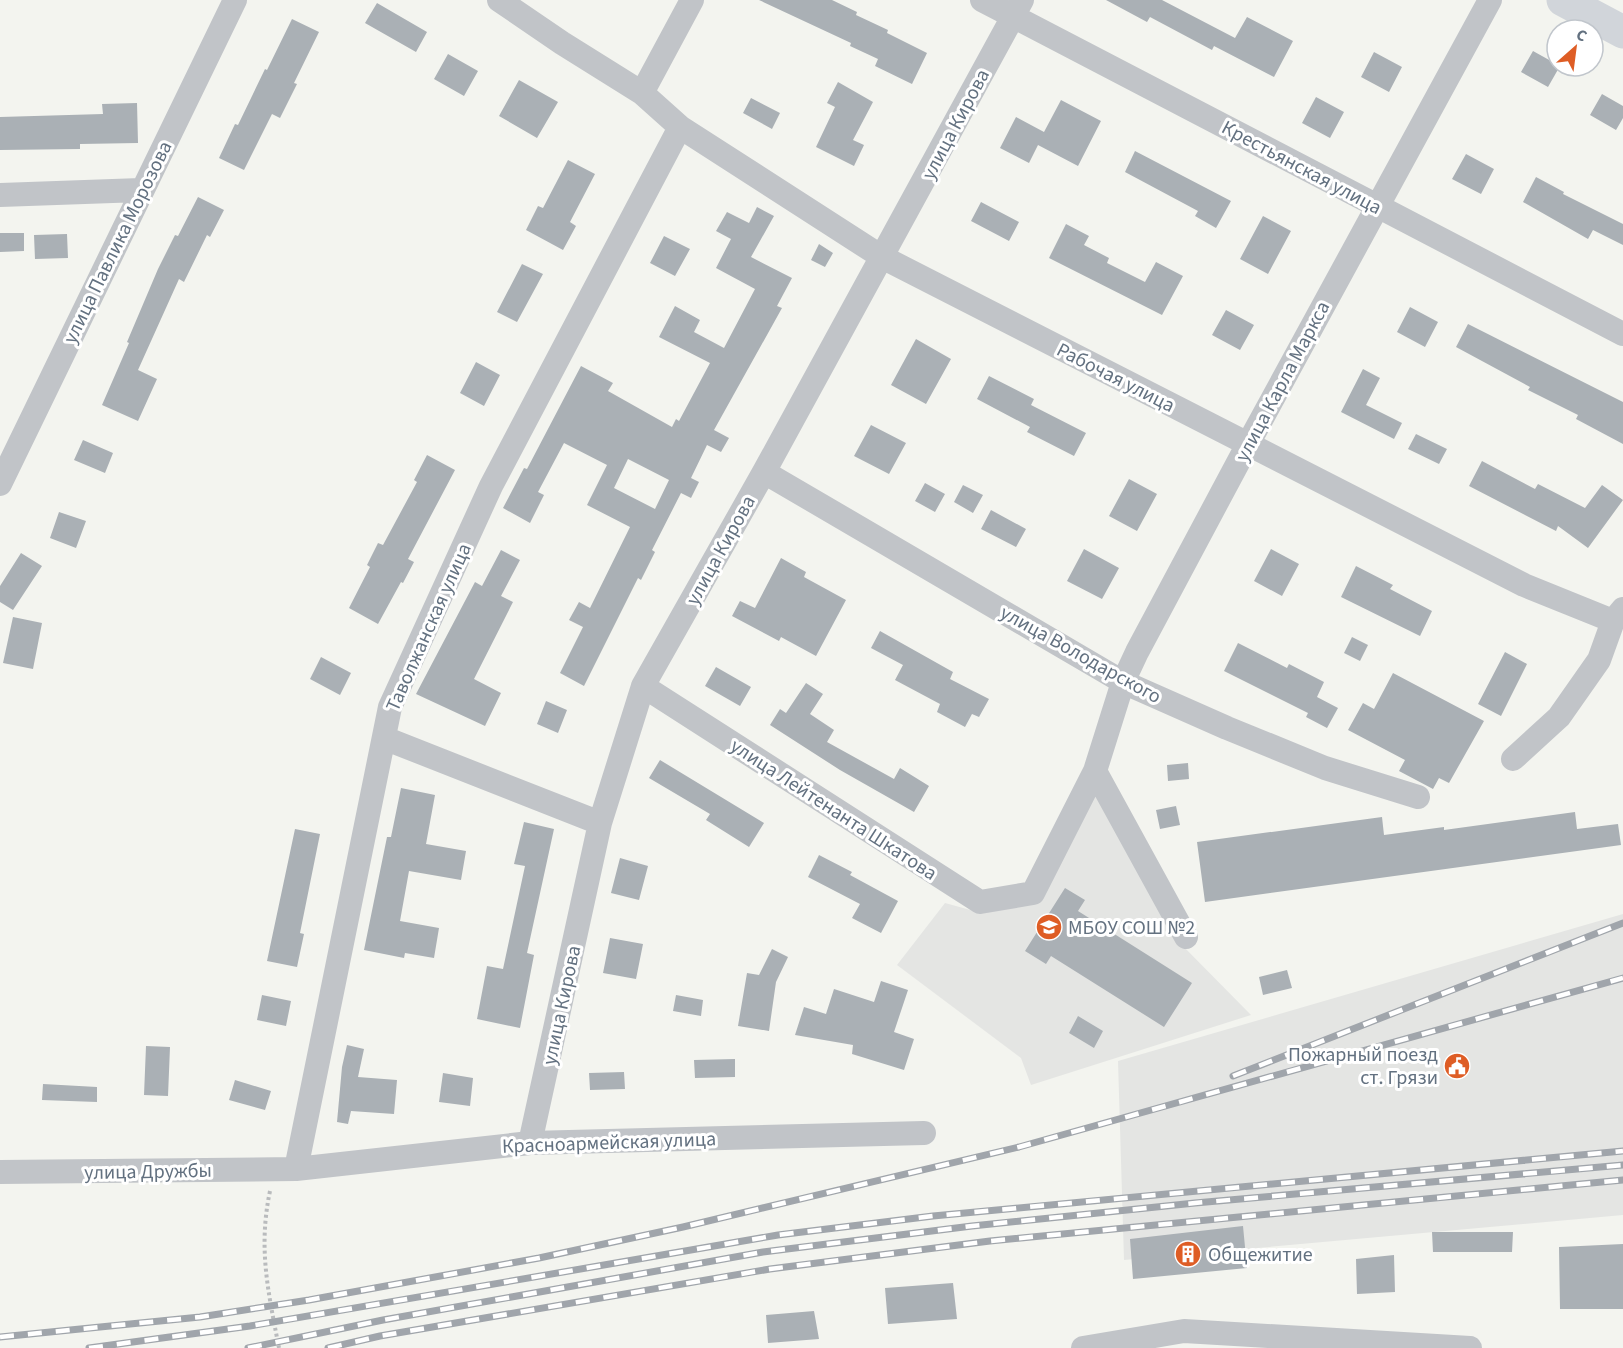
<svg xmlns="http://www.w3.org/2000/svg" width="1623" height="1348" font-family="'Source Sans 3',sans-serif">
	<style>
		.built { fill: #e4e5e3 }
		.building { fill: #aab0b5; fill-rule: evenodd }
		.lines { fill: none; stroke-linecap: round; stroke-linejoin: round }
		.path { stroke: #b9bbbd; stroke-width: 4; stroke-dasharray: 3 3; stroke-linecap: butt }
		.street { stroke: #c1c4c8; stroke-width: 24 }
		.secondary { stroke: #d1d5da; stroke-width: 33 }
		.rail-casing { stroke: #a0a5ab; stroke-width: 7 }
		.rail { stroke: #fff; stroke-width: 4.5; stroke-dasharray: 14; stroke-linecap: butt }
		.labels { text-anchor: middle; stroke-width: 6; stroke-linejoin: round; paint-order: stroke }
		.street-label { font-size: 20px; fill: #637180; stroke: #fff }
		.poi-label { font-size: 20px; fill: #637180; stroke: #fff; text-anchor: start }
	</style>
	<rect width="100%" height="100%" fill="#f3f4ef"/>
	<path class="built" d="M 1094,789 L 1179,942 L 1251,1015 L 1031,1085 L 1021,1058 L 897,965 L 945,903 L 974,911 L 1038,900 Z
		M 1623,914 L 1623,1215 L 1124,1260 L 1118,1061 Z"/>
	<path class="building" d="M 759,0 L 832,0 L 857,12 L 856,15 L 888,30 L 887,33 L 927,53 L 912,84 L 875,66 L 878,59 L 850,46 L 851,43 Z
		M 1106,0 L 1162,0 L 1235,38 L 1247,17 L 1293,41 L 1274,77 L 1214,46 L 1212,50 L 1150,17 L 1147,22 Z
		M 377,3 L 427,32 L 416,52 L 365,23 Z
		M 292,19 L 319,32 L 294,83 L 297,84 L 280,118 L 272,114 L 244,170 L 219,158 L 235,124 L 238,125 L 265,69 L 267,70 Z
		M 1533,51 L 1560,66 L 1548,87 L 1521,72 Z
		M 1374,52 L 1402,67 L 1389,92 L 1361,77 Z
		M 448,54 L 478,71 L 464,96 L 434,79 Z
		M 519,80 L 558,102 L 537,138 L 499,116 Z
		M 838,82 L 873,102 L 853,140 L 864,145 L 854,166 L 816,147 L 835,107 L 827,103 Z
		M 1602,94 L 1623,106 L 1623,118 L 1616,130 L 1590,115 Z
		M 1316,97 L 1344,112 L 1330,138 L 1302,123 Z
		M 751,98 L 780,113 L 772,129 L 743,113 Z
		M 1061,100 L 1101,121 L 1078,166 L 1038,145 L 1029,163 L 1000,148 L 1016,117 L 1044,132 Z
		M 137,103 L 138,143 L 80,144 L 80,149 L 0,150 L 0,117 L 103,114 L 102,104 Z
		M 1135,151 L 1231,201 L 1216,228 L 1195,216 L 1198,211 L 1125,172 Z
		M 1466,154 L 1494,169 L 1481,194 L 1452,179 Z
		M 568,160 L 595,174 L 570,222 L 576,226 L 563,250 L 526,230 L 538,206 L 543,208 Z
		M 1536,177 L 1564,192 L 1563,194 L 1623,224 L 1623,245 L 1593,230 L 1588,239 L 1523,202 Z
		M 198,197 L 224,210 L 210,237 L 207,235 L 184,282 L 179,279 L 138,370 L 157,379 L 138,421 L 102,405 L 129,343 L 127,342 L 158,269 L 175,235 L 178,236 Z
		M 981,202 L 1019,222 L 1009,241 L 971,221 Z
		M 757,207 L 774,216 L 751,257 L 792,278 L 777,306 L 782,308 L 714,430 L 729,438 L 721,452 L 707,445 L 691,478 L 699,482 L 691,498 L 681,493 L 652,550 L 655,552 L 641,580 L 638,578 L 584,686 L 560,673 L 583,627 L 569,620 L 579,602 L 590,608 L 630,527 L 587,505 L 607,465 L 564,443 L 538,492 L 544,495 L 530,523 L 503,508 L 524,468 L 527,469 L 581,366 L 613,383 L 608,391 L 672,427 L 676,419 L 679,421 L 710,363 L 659,337 L 675,306 L 700,320 L 694,332 L 724,348 L 755,289 L 716,268 L 731,239 L 716,231 L 727,212 L 749,223 ZM 628,459 L 669,480 L 655,509 L 614,488 Z
		M 1263,216 L 1291,231 L 1268,274 L 1240,259 Z
		M 1066,224 L 1089,236 L 1084,245 L 1109,258 L 1107,263 L 1145,282 L 1156,262 L 1183,276 L 1162,315 L 1049,258 Z
		M 0,233 L 24,233 L 24,251 L 0,252 Z
		M 67,234 L 68,258 L 35,259 L 34,235 Z
		M 664,236 L 690,249 L 675,276 L 650,263 Z
		M 819,244 L 833,253 L 825,267 L 811,260 Z
		M 522,264 L 543,274 L 517,322 L 497,312 Z
		M 1410,307 L 1438,322 L 1425,347 L 1397,332 Z
		M 1226,310 L 1254,325 L 1240,350 L 1212,335 Z
		M 1468,324 L 1623,402 L 1623,444 L 1576,419 L 1578,415 L 1528,390 L 1530,387 L 1456,347 Z
		M 916,339 L 951,359 L 926,404 L 891,385 Z
		M 476,362 L 500,375 L 484,406 L 460,393 Z
		M 1363,369 L 1380,378 L 1366,405 L 1402,423 L 1394,439 L 1341,412 Z
		M 989,376 L 1034,399 L 1031,405 L 1086,433 L 1074,456 L 1027,432 L 1030,427 L 977,399 Z
		M 871,425 L 906,443 L 889,474 L 854,456 Z
		M 1416,434 L 1447,449 L 1439,464 L 1408,449 Z
		M 83,440 L 113,453 L 105,473 L 74,460 Z
		M 427,455 L 455,470 L 408,559 L 414,562 L 403,583 L 401,582 L 378,624 L 349,608 L 370,567 L 367,565 L 378,543 L 383,545 L 417,482 L 414,480 Z
		M 1482,461 L 1535,489 L 1538,484 L 1585,508 L 1602,485 L 1623,500 L 1588,548 L 1558,526 L 1556,531 L 1469,486 Z
		M 1129,479 L 1157,494 L 1137,531 L 1109,516 Z
		M 925,483 L 945,494 L 935,512 L 915,501 Z
		M 963,485 L 983,495 L 973,513 L 954,502 Z
		M 991,510 L 1026,529 L 1016,547 L 981,529 Z
		M 59,512 L 86,521 L 76,548 L 50,538 Z
		M 1084,549 L 1119,568 L 1102,599 L 1067,581 Z
		M 1271,549 L 1299,564 L 1282,596 L 1254,581 Z
		M 501,550 L 520,560 L 501,596 L 513,602 L 474,679 L 501,693 L 485,726 L 416,694 L 475,582 L 482,586 Z
		M 21,553 L 42,566 L 13,610 L 0,602 L 0,586 Z
		M 781,558 L 806,572 L 804,577 L 846,600 L 816,656 L 781,637 L 779,641 L 732,616 L 740,601 L 755,608 Z
		M 1356,566 L 1393,585 L 1390,589 L 1432,611 L 1420,636 L 1341,597 Z
		M 13,617 L 42,623 L 33,669 L 3,663 Z
		M 880,631 L 953,672 L 950,679 L 989,699 L 979,717 L 972,714 L 965,727 L 937,712 L 940,704 L 895,680 L 903,665 L 871,648 Z
		M 1352,637 L 1368,645 L 1360,661 L 1344,653 Z
		M 1238,643 L 1287,668 L 1289,664 L 1324,682 L 1317,697 L 1338,708 L 1327,728 L 1306,717 L 1308,713 L 1224,671 Z
		M 1505,652 L 1527,664 L 1501,716 L 1478,704 Z
		M 321,657 L 351,673 L 340,695 L 310,679 Z
		M 716,667 L 751,687 L 740,706 L 705,686 Z
		M 1393,673 L 1484,721 L 1449,783 L 1439,778 L 1433,789 L 1399,771 L 1405,760 L 1348,730 L 1363,703 L 1374,709 Z
		M 806,683 L 823,694 L 810,714 L 834,730 L 827,742 L 894,779 L 900,768 L 929,786 L 914,812 L 840,770 L 770,725 L 780,709 L 786,713 Z
		M 546,701 L 567,710 L 558,733 L 537,724 Z
		M 660,760 L 764,823 L 749,847 L 706,820 L 710,814 L 649,778 Z
		M 1188,763 L 1189,779 L 1168,781 L 1167,765 Z
		M 401,788 L 435,795 L 426,844 L 466,851 L 461,880 L 409,871 L 400,921 L 439,928 L 434,958 L 405,953 L 404,958 L 364,950 L 387,837 L 391,837 Z
		M 1176,806 L 1180,825 L 1160,829 L 1156,810 Z
		M 1575,812 L 1577,829 L 1618,824 L 1621,845 L 1205,902 L 1197,842 L 1382,817 L 1384,835 L 1444,827 L 1444,830 Z
		M 524,822 L 554,829 L 527,953 L 534,955 L 520,1028 L 477,1019 L 487,966 L 503,969 L 525,866 L 514,864 Z
		M 295,829 L 320,834 L 300,933 L 304,934 L 297,967 L 267,961 Z
		M 819,855 L 852,872 L 850,875 L 898,901 L 881,933 L 852,918 L 860,904 L 808,877 Z
		M 620,858 L 648,866 L 639,900 L 611,893 Z
		M 1065,888 L 1085,900 L 1078,911 L 1192,983 L 1164,1027 L 1051,956 L 1046,964 L 1025,951 Z
		M 610,938 L 643,944 L 636,979 L 603,973 Z
		M 772,949 L 788,957 L 776,982 L 769,1031 L 738,1026 L 747,973 L 759,975 Z
		M 1287,970 L 1292,988 L 1263,995 L 1259,977 Z
		M 881,981 L 908,990 L 894,1032 L 914,1039 L 904,1070 L 852,1054 L 853,1045 L 795,1035 L 804,1007 L 826,1014 L 834,989 L 874,1002 Z
		M 262,995 L 291,1001 L 286,1026 L 257,1020 Z
		M 676,995 L 703,1000 L 701,1016 L 673,1011 Z
		M 1078,1016 L 1103,1031 L 1094,1048 L 1069,1033 Z
		M 347,1045 L 364,1049 L 358,1077 L 397,1080 L 394,1114 L 351,1111 L 348,1124 L 337,1122 L 342,1067 Z
		M 146,1046 L 170,1047 L 168,1096 L 144,1095 Z
		M 735,1059 L 735,1077 L 695,1078 L 694,1060 Z
		M 624,1072 L 625,1089 L 590,1090 L 589,1073 Z
		M 443,1073 L 473,1078 L 470,1106 L 439,1102 Z
		M 235,1080 L 271,1091 L 265,1110 L 229,1100 Z
		M 43,1084 L 97,1087 L 97,1102 L 42,1100 Z
		M 1243,1226 L 1247,1268 L 1133,1279 L 1130,1239 Z
		M 1432,1232 L 1513,1232 L 1512,1252 L 1433,1252 Z
		M 1623,1244 L 1623,1309 L 1560,1309 L 1559,1247 Z
		M 1394,1255 L 1395,1292 L 1357,1294 L 1356,1259 Z
		M 953,1283 L 957,1319 L 888,1324 L 885,1288 Z
		M 814,1311 L 819,1339 L 768,1343 L 766,1315 Z"/>
	<g class="lines">
		<path class="path" d="M 270,1191 C 258,1248 268,1291 279,1348"/>
		<path class="street" d="M 499,0 L 562,43 L 642,93 L 680,127 L 882,257 L 1524,585 L 1613,621
			M 982,0 L 1623,334
			M 642,93 L 692,0
			M 0,195 L 141,190
			M 764,472 L 1123,682 L 1227,728 L 1325,768 L 1418,797
			M 0,484 L 235,0
			M 643,686 L 980,902 L 1033,893 L 1095,771 L 1123,682 L 1137,652 L 1248,444 L 1490,0
			M 384,738 L 600,823
			M 1513,759 L 1559,717 L 1599,660 L 1613,621 L 1623,609
			M 1095,771 L 1186,937
			M 530,1143 L 600,823 L 643,686 L 764,472 L 1022,0
			M 296,1169 L 390,707 L 491,486 L 680,127
			M 0,1172 L 296,1169 L 530,1143 L 924,1133
			M 1083,1348 L 1184,1331 L 1470,1348"/>
		<path class="secondary" d="M 1563,0 L 1623,32"/>
		<defs>
			<path id="rail" d="M 1233,1076 L 1623,923
				M 0,1337 L 200,1317 L 309,1300 L 539,1258 L 683,1227 L 1019,1147 L 1623,978
				M 89,1348 L 250,1326 L 778,1235 L 933,1216 L 1623,1151
				M 248,1348 L 383,1320 L 763,1252 L 972,1226 L 1195,1203 L 1623,1165
				M 328,1348 L 380,1336 L 770,1269 L 990,1241 L 1623,1180"/>
		</defs>
		<use href="#rail" class="rail-casing"/>
		<use href="#rail" class="rail"/>
	</g>
	<defs>
		<symbol id="school-disc" viewBox="-11 -11 22 22"><circle r="9.5" fill="#de5d25" stroke="#fff"/><path d="M0-5L7-2L0 1L-7-2ZM-4 1L0 2.5L4 1V4Q0 6-4 4Z" fill="#fff"/></symbol>
		<symbol id="civic-disc" viewBox="-11 -11 22 22"><circle r="9.5" fill="#de5d25" stroke="#fff"/><path d="M-.6-6.5H3V-4.5H.6V-3L4-1V1h2V6H-6V1h2V-1L-.6-3ZM-1.2 2.5V6h2.4V2.5Z" fill="#fff"/></symbol>
		<symbol id="building-disc" viewBox="-11 -11 22 22"><circle r="9.5" fill="#de5d25" stroke="#fff"/><path d="M-4-6H4V6H1V3H-1V6H-4ZM-2.5-4.3h1.7v1.8h-1.7ZM.8-4.3h1.7v1.8H.8ZM-2.5-1h1.7V.8h-1.7ZM.8-1h1.7V.8H.8Z" fill="#fff"/></symbol>
	</defs>
	<g fill-rule="evenodd">
		<use href="#school-disc" x="1034" y="912" width="30" height="30"/>
		<use href="#civic-disc" x="1442" y="1051" width="30" height="30"/>
		<use href="#building-disc" x="1173" y="1239" width="30" height="30"/>
	</g>
	<g class="labels">
		<g class="street-label">
			<text transform="translate(955 124) rotate(-62)" y="7">улица Кирова</text>
			<text transform="translate(1302 167) rotate(28)" y="7">Крестьянская улица</text>
			<text transform="translate(117 242) rotate(-64)" y="7">улица Павлика Морозова</text>
			<text transform="translate(1116 377) rotate(27)" y="7">Рабочая улица</text>
			<text transform="translate(1282 381) rotate(-62)" y="7">улица Карла Маркса</text>
			<text transform="translate(720 550) rotate(-61)" y="7">улица Кирова</text>
			<text transform="translate(428 627) rotate(-66)" y="7">Таволжанская улица</text>
			<text transform="translate(1081 654) rotate(29)" y="7">улица Володарского</text>
			<text transform="translate(834 809) rotate(33)" y="7">улица Лейтенанта Шкатова</text>
			<text transform="translate(561 1005) rotate(-78)" y="7">улица Кирова</text>
			<text transform="translate(609 1142) rotate(-2)" y="7">Красноармейская улица</text>
			<text transform="translate(148 1171) rotate(-1)" y="7">улица Дружбы</text>
		</g>
		<g class="poi-label">
			<text x="1068" y="934">МБОУ СОШ №2</text>
			<text x="1438" y="1061" text-anchor="end">Пожарный поезд<tspan x="1438" dy="23">ст. Грязи</tspan></text>
			<text x="1208" y="1261">Общежитие</text>
		</g>
	</g>
	<g transform="translate(1575 48) rotate(28)"><circle r="28" fill="#ffffff" stroke="#c1c6cc" stroke-width="1.5"/>
	<path d="M0-4.5L10 22L0 15L-10 22Z" fill="#de5d25"/>
	<text y="-9" font-size="16" font-weight="bold" text-anchor="middle" fill="#637180">С</text>
	</g>
</svg>
